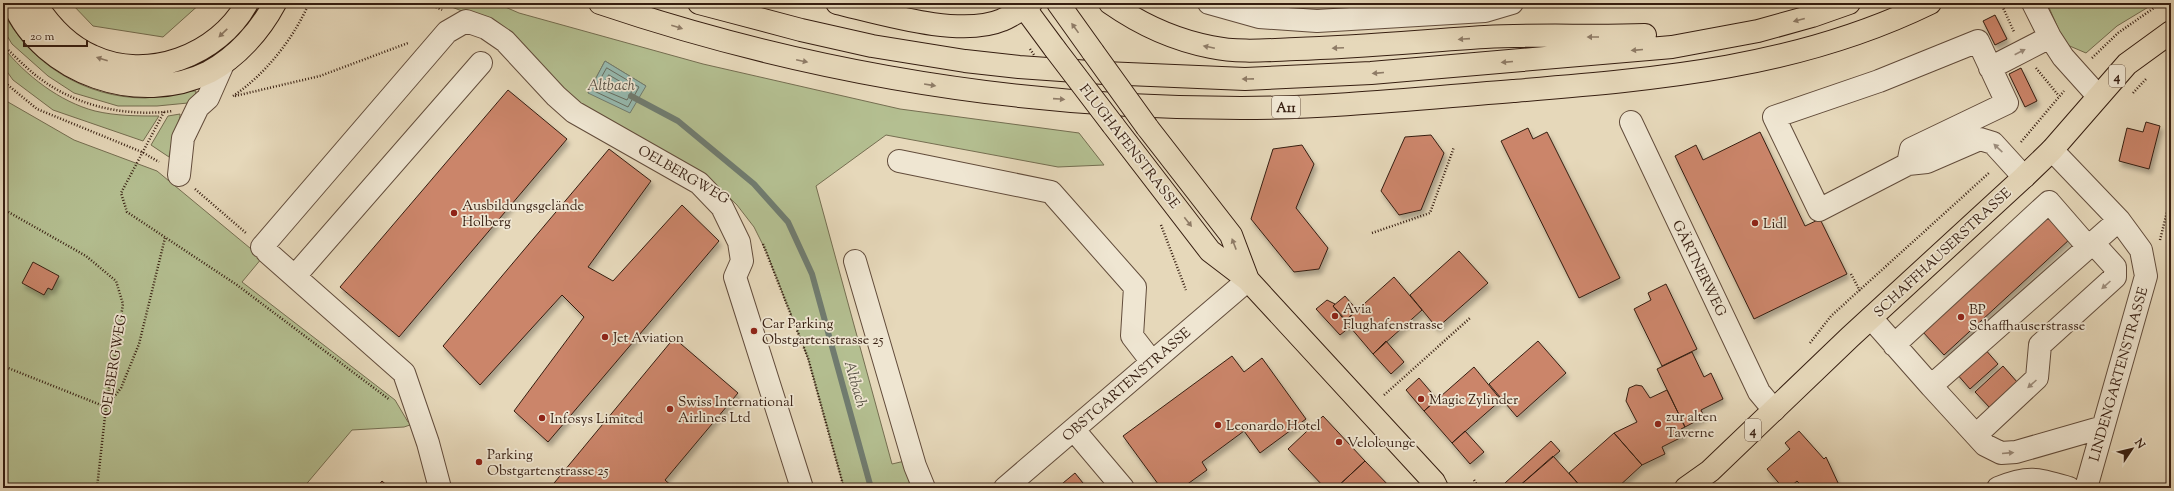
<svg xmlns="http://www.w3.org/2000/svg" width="2174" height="491" font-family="'Sorts Mill Goudy',serif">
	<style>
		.green { fill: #b4bf91; stroke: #756e51; fill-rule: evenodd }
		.water { fill: #96bab0; stroke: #707c70 }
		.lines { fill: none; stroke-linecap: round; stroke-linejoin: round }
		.shore { stroke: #666c60; stroke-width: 1 }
		.stream { stroke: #707c70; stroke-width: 6 }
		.building { fill: #cb856a; stroke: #361e11; filter: url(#shadow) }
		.minor-casing { stroke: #624c3b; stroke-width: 24 }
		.major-casing { stroke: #361e11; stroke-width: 24 }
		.highway-casing { stroke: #361e11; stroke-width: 24 }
		.path { stroke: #361e11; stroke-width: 2.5; stroke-dasharray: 1 2; stroke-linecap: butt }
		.minor { stroke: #efe6d2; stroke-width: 22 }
		.major { stroke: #e6d8ba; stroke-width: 22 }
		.highway { stroke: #e6d8ba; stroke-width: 22 }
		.major-bridge-casing { stroke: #361e11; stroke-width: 24; stroke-linecap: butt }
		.path-bridge { stroke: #361e11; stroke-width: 2.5; stroke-dasharray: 1 2; stroke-linecap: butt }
		.major-bridge { stroke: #e6d8ba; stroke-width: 22 }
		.oneway { fill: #8e7b66 }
		.oneway2 { fill: #9c8c7b }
		.poi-dot { fill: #8f2418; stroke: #efe6d2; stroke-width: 1.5 }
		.labels { text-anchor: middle; stroke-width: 3.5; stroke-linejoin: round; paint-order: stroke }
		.shield { fill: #efe6d2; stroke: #6e5a4b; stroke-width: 1 }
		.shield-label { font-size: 13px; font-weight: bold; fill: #361e11 }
		.street-label { font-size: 14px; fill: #361e11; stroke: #efe6d2 }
		.poi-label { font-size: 14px; fill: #361e11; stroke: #efe6d2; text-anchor: start }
		.water-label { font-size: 15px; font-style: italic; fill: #534d41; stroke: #efe6d2 }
	</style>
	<defs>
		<filter id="shadow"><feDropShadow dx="2.5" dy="4.5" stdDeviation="2" flood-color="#0004"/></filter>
	</defs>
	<rect width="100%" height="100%" fill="#e6d8ba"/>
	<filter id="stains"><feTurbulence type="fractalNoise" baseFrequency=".005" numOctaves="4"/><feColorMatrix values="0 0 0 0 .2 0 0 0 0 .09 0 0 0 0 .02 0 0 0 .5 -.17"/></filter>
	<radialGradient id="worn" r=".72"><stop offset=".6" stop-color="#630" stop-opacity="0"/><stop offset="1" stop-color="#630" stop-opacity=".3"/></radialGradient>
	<path class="green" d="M 71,3 L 201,3 L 163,37 L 93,26 Z
		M 441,3 L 496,3 L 519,13 L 703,64 L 900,109 L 1079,133 L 1104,165 L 1058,167 L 886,135 L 816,186 L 892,464 L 905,461 L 913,488 L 844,488 L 808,358 L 766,251 L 754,227 L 737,205 L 711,180 L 579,105 L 491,22 ZM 605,61 L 646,86 L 588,93 Z
		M 2047,3 L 2155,3 L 2117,26 L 2086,53 L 2065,44 Z
		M 3,11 C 29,64 86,98 145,98 C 160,97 176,93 191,91 L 196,91 L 195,96 L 188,103 L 157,106 L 118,106 L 74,93 L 48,76 L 12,44 L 3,29 Z
		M 3,47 C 25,75 60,102 95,111 C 116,116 138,116 159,116 L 143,141 L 53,110 L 13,80 L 3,66 Z
		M 3,96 L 8,102 L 74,140 L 157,171 L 262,258 L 242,282 L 395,400 L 408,422 L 412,421 L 413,424 L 404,427 L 352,430 L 303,488 L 3,488 Z
		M 180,114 C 181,118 170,148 169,157 L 151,145 L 168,116 Z"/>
	<path class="water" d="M 605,61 L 646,86 L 630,113 L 588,93 Z"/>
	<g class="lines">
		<path class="shore" d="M 607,68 L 639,87 L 628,107 L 594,91 Z
			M 609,75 L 633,89 L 627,100 L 601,89 Z"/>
		<path class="stream" d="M 631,96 L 678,121 L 754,184 L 788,222 L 812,274 L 871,488"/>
	</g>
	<path class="building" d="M 1995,15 L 2007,39 L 1995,45 L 1983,21 Z
		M 2021,68 L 2037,101 L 2025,107 L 2009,74 Z
		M 508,90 L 567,139 L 399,337 L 340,287 Z
		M 2146,122 L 2160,126 L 2149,169 L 2119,161 L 2127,128 L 2143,132 Z
		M 1528,128 L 1533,139 L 1547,132 L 1620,278 L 1579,298 L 1501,141 Z
		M 1760,132 L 1805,226 L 1820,219 L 1847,274 L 1754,319 L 1675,156 L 1696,145 L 1703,160 Z
		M 1431,135 L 1444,153 L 1421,210 L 1399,215 L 1381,191 L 1405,137 Z
		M 1302,145 L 1314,164 L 1296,208 L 1328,248 L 1319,269 L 1294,272 L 1251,219 L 1273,149 Z
		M 609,149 L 651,181 L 588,267 L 613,281 L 682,205 L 719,241 L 548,442 L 514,411 L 584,317 L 562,295 L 480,385 L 443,346 Z
		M 2048,215 L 2070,239 L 1944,355 L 1922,331 Z
		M 1459,251 L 1488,283 L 1437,328 L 1410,295 Z
		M 33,262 L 59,276 L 52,290 L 48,288 L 44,295 L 22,283 Z
		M 1394,277 L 1422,310 L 1373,354 L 1345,321 Z
		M 1666,284 L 1697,349 L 1662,366 L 1634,309 L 1651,300 L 1648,293 Z
		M 1345,296 L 1357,310 L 1346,320 L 1333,306 Z
		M 1327,300 L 1335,304 L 1333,306 L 1350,327 L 1340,335 L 1316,309 Z
		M 674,338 L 738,393 L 665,480 L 674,488 L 550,488 Z
		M 1386,341 L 1404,362 L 1391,374 L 1373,354 Z
		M 1538,341 L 1566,373 L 1517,417 L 1489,384 Z
		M 1984,348 L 1998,364 L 1970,389 L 1956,373 Z
		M 1692,352 L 1704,377 L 1711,373 L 1723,399 L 1701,410 L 1704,417 L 1685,427 L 1657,369 Z
		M 1232,356 L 1244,372 L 1262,358 L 1306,419 L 1260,453 L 1244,431 L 1202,462 L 1207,470 L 1182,488 L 1161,488 L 1123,436 Z
		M 2003,366 L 2018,383 L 1990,408 L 1975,392 Z
		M 1474,367 L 1501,400 L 1452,443 L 1424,411 Z
		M 1419,378 L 1437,399 L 1424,411 L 1406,390 Z
		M 1636,385 L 1642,386 L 1650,398 L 1667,390 L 1685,427 L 1681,429 L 1684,436 L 1662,447 L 1665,454 L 1642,465 L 1614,433 L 1637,422 L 1626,401 L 1629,388 Z
		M 1323,416 L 1365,461 L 1336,488 L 1325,488 L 1288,449 Z
		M 1465,431 L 1484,452 L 1470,464 L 1452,443 Z
		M 1799,431 L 1824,459 L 1826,457 L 1839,485 L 1834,488 L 1798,488 L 1801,485 L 1797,481 L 1789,488 L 1783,488 L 1767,469 L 1790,449 L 1785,443 Z
		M 1614,433 L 1642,465 L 1617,488 L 1582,488 L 1569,473 Z
		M 1551,441 L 1560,451 L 1517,488 L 1509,488 L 1505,483 Z
		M 1553,456 L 1582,488 L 1517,488 Z
		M 1365,461 L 1391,488 L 1336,488 Z
		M 1075,473 L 1087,488 L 1057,488 Z
		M 382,481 L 390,488 L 376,488 Z"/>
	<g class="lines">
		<defs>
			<path id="minor" d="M 1209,3 L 1259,17 L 1317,21 L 1485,11 L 1512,3
				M 2033,3 L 2050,37 L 2063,57 L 2098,96
				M 1978,41 L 2007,103 L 1911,149 L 1908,164 L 1819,210 L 1774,117 L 1879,81 Z
				M 1990,68 L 2050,37
				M 1631,122 L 1759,392 L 1774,410
				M 2052,150 L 2119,220 L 2141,250 L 2146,276 L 2086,488
				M 899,161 L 1051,192 L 1135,287 L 1132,336 L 1152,362
				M 1908,164 L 1927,162 L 1980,139 L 1993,143 L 2024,177
				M 179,175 L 183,138 L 198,107 L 208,98 L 223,64
				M 262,247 L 447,32 L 466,21 L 486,28 L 505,41 L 556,96 L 574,112 L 699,183 L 722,207 L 739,242 L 742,261 L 735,277 L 802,488
				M 267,252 L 404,373 L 428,443 L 440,488
				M 855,261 L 915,466 L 924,488
				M 295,276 L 481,63
				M 1871,318 L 1931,386 L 2119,220
				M 1894,345 L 2049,202 L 2089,248
				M 1931,386 L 1985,445 L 2001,453 L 2016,452 L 2103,427
				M 1074,430 L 1123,488
				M 1976,435 L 2037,378 L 2040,345 L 2115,277 L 2115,267 L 2094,244
				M 1005,488 L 1248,280
				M 1998,488 C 2029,475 2039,479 2069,488"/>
			<path id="major" d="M 837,3 C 880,13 960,38 1002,20 C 1012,16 1022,9 1031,3
				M 1021,3 L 1055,49
				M 1058,3 L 1093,52
				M 1113,125 L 1210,251 L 1248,280 L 1434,482 L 1437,488
				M 1147,127 L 1231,235 L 1248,280
				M 1686,488 L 1710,471 L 1850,337 L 2024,177 L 2052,150 L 2127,64 L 2171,32"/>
			<path id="highway" d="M 13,3 C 43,74 140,107 209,72 C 237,57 260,31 275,3
				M 35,3 C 49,25 67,45 92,56 C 147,82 218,56 247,3
				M 600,3 C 807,73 1023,108 1241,108 C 1332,108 1423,98 1513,91 C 1658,79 1797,68 1930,3
				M 699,3 L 801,30 L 872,46 L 965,61 L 1019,67 L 1104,73 L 1245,79 L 1371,73 L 1672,47 L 1758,31 L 1812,16 L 1849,3
				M 1110,3 C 1140,24 1175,40 1211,47 C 1239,53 1268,50 1296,49 C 1359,47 1422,41 1485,37 C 1539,34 1592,37 1645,35"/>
		</defs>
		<use href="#minor" class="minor-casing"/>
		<use href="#major" class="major-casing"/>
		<use href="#highway" class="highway-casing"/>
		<path class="path" d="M 428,3 L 442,10
			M 2001,3 L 2014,32
			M 3,43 L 6,48 C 18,59 29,71 42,80 C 79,107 128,117 173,111
			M 2092,58 L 2118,33 L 2161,3
			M 2036,68 L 2059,96
			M 3,81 L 37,109 L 142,152 L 159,162
			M 2133,93 L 2146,79
			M 233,96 C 265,75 294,38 309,3
			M 235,96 L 320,76 L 408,43
			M 164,112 L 121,193 L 127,212 L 237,285 L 390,400
			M 2021,142 L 2064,91
			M 195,189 L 246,233
			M 3,209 L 86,256 L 116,281 L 123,304 L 106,407 L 97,488
			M 1161,225 L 1186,290
			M 1372,233 L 1430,213 L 1454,147
			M 2160,240 L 2171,196
			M 763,244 L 808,358 L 844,488
			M 1851,274 L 1860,291
			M 1810,343 L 1831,316 L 1990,172
			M 3,366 L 106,407 L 121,388 L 139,344 L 165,238
			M 1384,395 L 1470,318
			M 1474,480 L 1479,488
			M 1734,485 L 1739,488"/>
		<use href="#minor" class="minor"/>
		<use href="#major" class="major"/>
		<use href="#highway" class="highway"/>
		<defs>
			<path id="major-bridge" d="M 1055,49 L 1113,125
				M 1093,52 L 1147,127"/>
		</defs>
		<use href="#major-bridge" class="major-bridge-casing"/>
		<path class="path-bridge" d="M 1030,49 L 1034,55"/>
		<use href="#major-bridge" class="major-bridge"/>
	</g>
	<defs><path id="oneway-solid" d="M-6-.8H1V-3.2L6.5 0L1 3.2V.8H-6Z"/></defs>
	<g class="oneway">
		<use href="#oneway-solid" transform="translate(1799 20) rotate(165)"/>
		<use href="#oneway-solid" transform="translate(677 27) rotate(17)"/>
		<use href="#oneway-solid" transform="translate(1075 28) rotate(-126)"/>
		<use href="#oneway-solid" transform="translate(223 33) rotate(136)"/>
		<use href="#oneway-solid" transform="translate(1593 37) rotate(180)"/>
		<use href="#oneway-solid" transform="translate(1464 39) rotate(176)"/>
		<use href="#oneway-solid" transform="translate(1209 47) rotate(-168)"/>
		<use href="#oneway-solid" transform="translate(1338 48) rotate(177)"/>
		<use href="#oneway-solid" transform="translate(1637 50) rotate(175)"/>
		<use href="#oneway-solid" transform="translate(102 59) rotate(-162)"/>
		<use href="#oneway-solid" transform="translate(802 61) rotate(12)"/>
		<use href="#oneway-solid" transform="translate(1507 62) rotate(175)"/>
		<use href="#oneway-solid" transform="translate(1378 73) rotate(175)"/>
		<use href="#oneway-solid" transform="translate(1248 79) rotate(179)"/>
		<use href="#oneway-solid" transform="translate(930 85) rotate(9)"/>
		<use href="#oneway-solid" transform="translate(1059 99) rotate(4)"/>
		<use href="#oneway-solid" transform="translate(1188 222) rotate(52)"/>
		<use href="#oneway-solid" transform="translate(1234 244) rotate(-111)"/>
	</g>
	<g class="oneway2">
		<use href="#oneway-solid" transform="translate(2020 52) rotate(-27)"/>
		<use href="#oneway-solid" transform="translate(1998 148) rotate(-137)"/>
		<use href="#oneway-solid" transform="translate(2106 285) rotate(138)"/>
		<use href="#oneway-solid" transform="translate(2032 384) rotate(138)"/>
		<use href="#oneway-solid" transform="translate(2008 453) rotate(-5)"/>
	</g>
	<g class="poi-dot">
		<circle cx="454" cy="213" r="4"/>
		<circle cx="1755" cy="223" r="4"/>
		<circle cx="1335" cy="316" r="4"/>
		<circle cx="1961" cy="317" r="4"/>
		<circle cx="754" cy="331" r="4"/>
		<circle cx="605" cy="337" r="4"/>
		<circle cx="1421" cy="399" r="4"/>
		<circle cx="670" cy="409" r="4"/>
		<circle cx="542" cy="418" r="4"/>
		<circle cx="1658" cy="424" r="4"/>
		<circle cx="1218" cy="425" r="4"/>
		<circle cx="1339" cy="442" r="4"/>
		<circle cx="479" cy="462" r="4"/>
	</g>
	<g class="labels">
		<g class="shield">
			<rect x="2109" y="65" width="16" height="22" rx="3"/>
			<rect x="1272" y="96" width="28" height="22" rx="3"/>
			<rect x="1745" y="419" width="16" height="22" rx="3"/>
		</g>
		<g class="shield-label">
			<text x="2117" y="81">4</text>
			<text x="1286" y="112">A11</text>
			<text x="1753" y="435">4</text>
		</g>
		<g class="street-label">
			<text transform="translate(1130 146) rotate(52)" y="5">FLUGHAFENSTRASSE</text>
			<text transform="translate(684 174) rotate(30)" y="5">OELBERGWEG</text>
			<text transform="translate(1942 252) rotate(-43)" y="5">SCHAFFHAUSERSTRASSE</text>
			<text transform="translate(1700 268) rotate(64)" y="5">GÄRTNERWEG</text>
			<text transform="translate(113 365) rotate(-81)" y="5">OELBERGWEG</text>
			<text transform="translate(2118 374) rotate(-74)" y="5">LINDENGARTENSTRASSE</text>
			<text transform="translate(1126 384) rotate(-41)" y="5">OBSTGARTENSTRASSE</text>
		</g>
		<g class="poi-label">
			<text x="462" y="210">Ausbildungsgelände<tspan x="462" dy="16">Holberg</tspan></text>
			<text x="1763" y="228">Lidl</text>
			<text x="1343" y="313">Avia<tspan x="1343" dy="16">Flughafenstrasse</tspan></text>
			<text x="1969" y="314">BP<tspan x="1969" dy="16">Schaffhauserstrasse</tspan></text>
			<text x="762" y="328">Car Parking<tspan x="762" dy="16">Obstgartenstrasse 25</tspan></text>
			<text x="613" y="342">Jet Aviation</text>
			<text x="1429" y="404">Magic Zylinder</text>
			<text x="678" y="406">Swiss International<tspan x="678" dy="16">Airlines Ltd</tspan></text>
			<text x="1666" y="421">zur alten<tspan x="1666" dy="16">Taverne</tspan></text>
			<text x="550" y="423">Infosys Limited</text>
			<text x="1226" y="430">Leonardo Hotel</text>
			<text x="1347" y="447">Velolounge</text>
			<text x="487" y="459">Parking<tspan x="487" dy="16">Obstgartenstrasse 25</tspan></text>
		</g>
		<g class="water-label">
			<text x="611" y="90">Altbach</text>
			<text transform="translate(856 384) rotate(74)" y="5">Altbach</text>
		</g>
	</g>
	<rect width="2174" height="491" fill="none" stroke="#e6d8ba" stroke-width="16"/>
	<rect x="4" y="4" width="2166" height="483" fill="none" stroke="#361e11" stroke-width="2"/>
	<rect x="8" y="8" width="2158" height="475" fill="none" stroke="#361e11"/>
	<g transform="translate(2132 449) rotate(55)" stroke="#efe6d2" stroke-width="3" paint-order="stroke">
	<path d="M0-3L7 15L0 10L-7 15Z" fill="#361e11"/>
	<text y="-6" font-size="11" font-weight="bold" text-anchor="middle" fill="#361e11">N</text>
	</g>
	<path d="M24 40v6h63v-6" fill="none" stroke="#361e11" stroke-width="2"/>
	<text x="30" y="40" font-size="12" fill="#361e11" stroke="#efe6d2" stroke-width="3" paint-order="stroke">20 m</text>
	<rect width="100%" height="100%" filter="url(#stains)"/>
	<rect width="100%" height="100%" fill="url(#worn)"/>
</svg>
